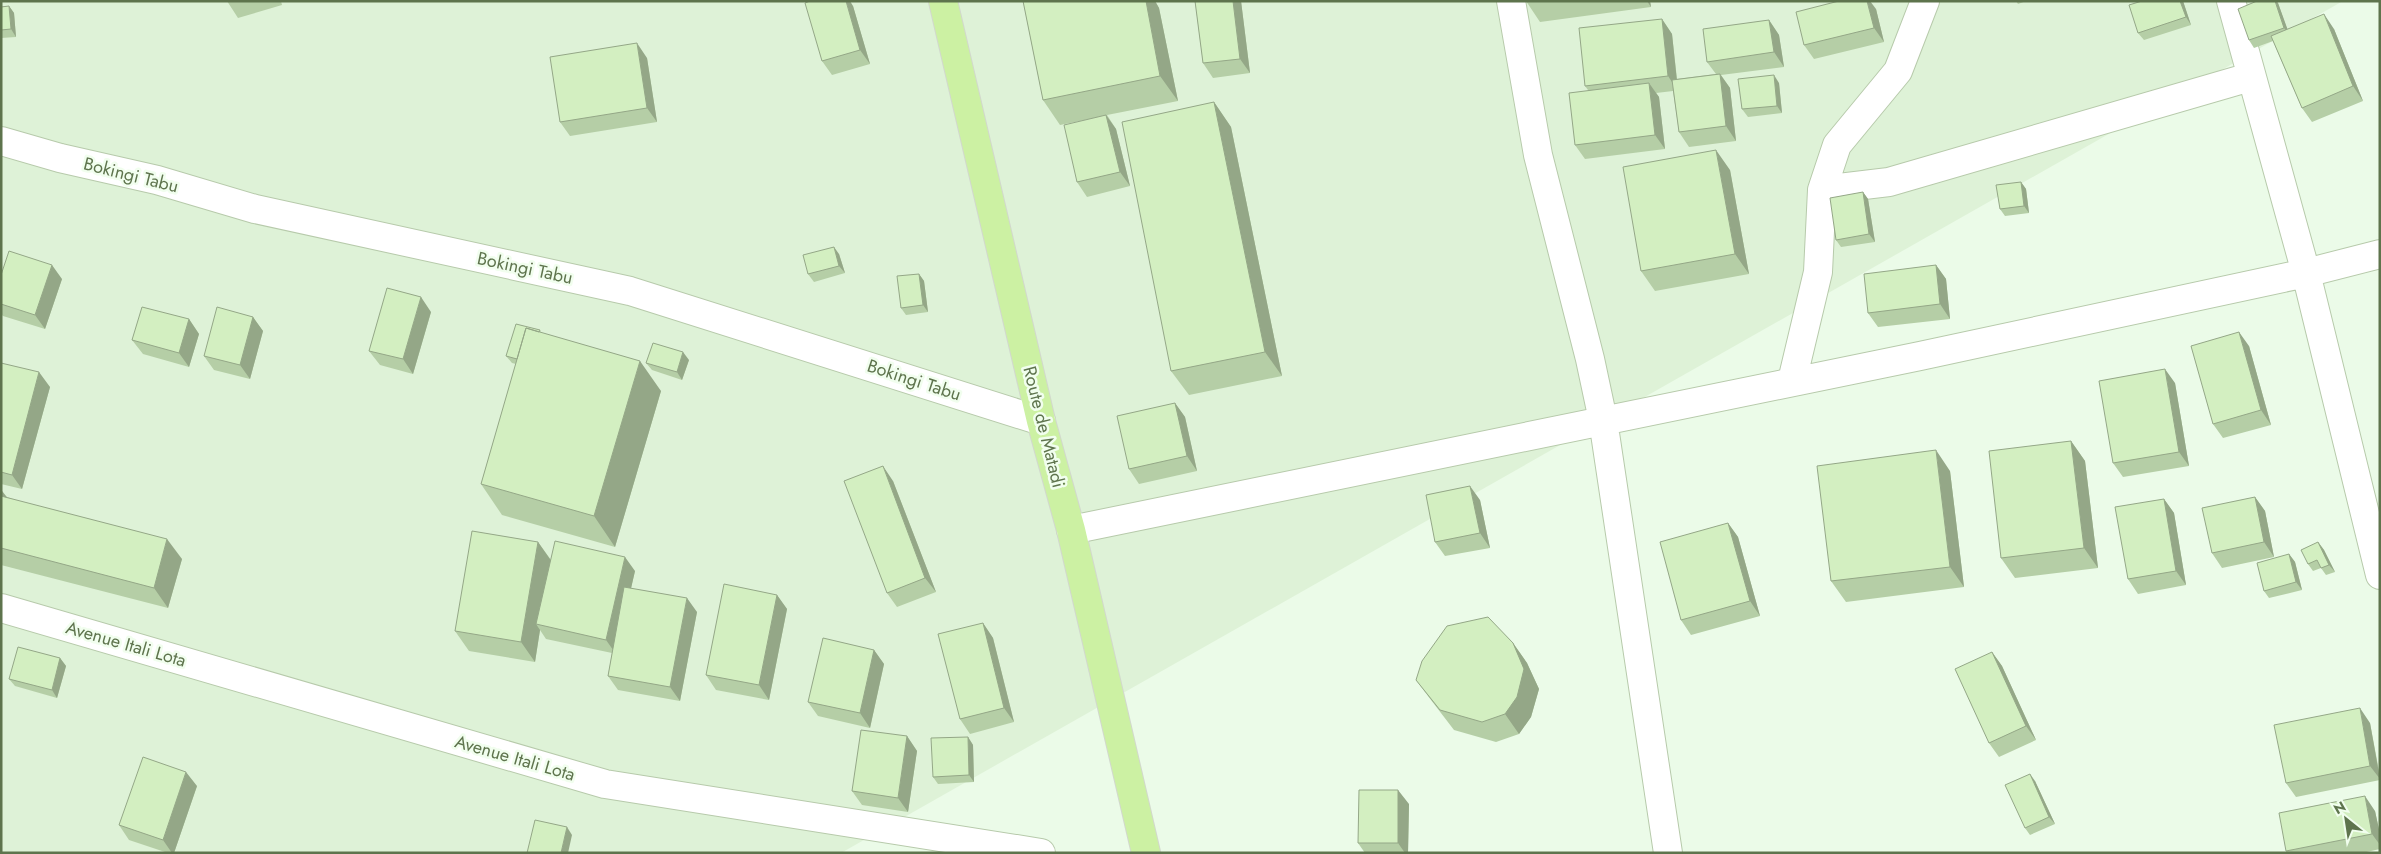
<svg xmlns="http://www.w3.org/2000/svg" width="2381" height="854" font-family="Jost,sans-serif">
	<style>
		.residential { fill: #def2d7 }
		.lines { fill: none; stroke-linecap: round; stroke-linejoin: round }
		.street-casing { stroke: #b7caab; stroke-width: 30 }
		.highway-casing { stroke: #d2d8cd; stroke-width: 30 }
		.street { stroke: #fff; stroke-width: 28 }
		.highway { stroke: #ccf1a3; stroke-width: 28 }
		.wall { fill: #b5cea6 }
		.shaded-wall { fill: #94a787 }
		.building { fill: #d3efc1; stroke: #94a787 }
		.labels { text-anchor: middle; stroke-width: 5; stroke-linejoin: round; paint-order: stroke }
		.street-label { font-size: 18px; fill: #5e744d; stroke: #f1feee }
	</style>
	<rect width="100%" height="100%" fill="#ebfbe8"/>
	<path class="residential" d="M 1,1 L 2343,1 L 841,853 L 1,853 Z"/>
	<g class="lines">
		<defs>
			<path id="street" d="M 1511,1 L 1538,155 L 1590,359 L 1603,420 L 1668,853
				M 2231,1 L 2306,273 L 2380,575
				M 1,141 L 60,158 L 157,180 L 255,209 L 630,291 L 1041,421
				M 1822,190 L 1837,145 L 1898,71 L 1925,1
				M 1792,381 L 1818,272 L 1822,190 L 1889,182 L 2250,77
				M 1071,530 L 1920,356 L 2306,273 L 2380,254
				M 1,608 L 605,784 L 1041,853"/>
			<path id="highway" d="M 943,1 L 1041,421 L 1071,530 L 1146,853"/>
		</defs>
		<use href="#street" class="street-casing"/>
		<use href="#highway" class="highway-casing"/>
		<use href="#street" class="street"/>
		<use href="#highway" class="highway"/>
	</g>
	<path class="wall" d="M 227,1 L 281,1 L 282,5 L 238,18 Z
		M 1023,1 L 1155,1 L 1159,8 L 1178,101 L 1107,115 L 1116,129 L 1130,186 L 1087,197 L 1077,182 L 1090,119 L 1060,125 L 1043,100 Z
		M 1195,1 L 1241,1 L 1250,73 L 1213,78 L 1203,63 Z
		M 1526,1 L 1650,1 L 1651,7 L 1540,22 Z
		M 2016,1 L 2026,1 L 2018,4 Z
		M 2183,1 L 2191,25 L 2144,40 L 2138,33 Z
		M 2278,3 L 2287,29 L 2334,29 L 2363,101 L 2312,122 L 2302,108 L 2273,41 L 2254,48 L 2249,40 Z
		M 9,6 L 14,13 L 16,37 L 1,38 L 1,7 Z
		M 853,6 L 870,64 L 832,75 L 822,61 Z
		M 1876,9 L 1884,42 L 1814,59 L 1804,45 Z
		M 1662,19 L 1672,34 L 1677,79 L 1716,74 L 1707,62 L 1769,20 L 1779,35 L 1784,67 L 1721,75 L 1730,88 L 1736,141 L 1689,147 L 1679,132 L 1673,91 L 1656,93 L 1659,97 L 1665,149 L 1585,159 L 1575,145 L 1588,90 L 1585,86 Z
		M 647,58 L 657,122 L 570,136 L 560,122 Z
		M 1779,83 L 1782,113 L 1748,117 L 1742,109 Z
		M 1214,102 L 1231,127 L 1282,376 L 1189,395 L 1171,371 Z
		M 1730,170 L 1749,274 L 1655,291 L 1641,271 Z
		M 2021,182 L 2026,189 L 2029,213 L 2005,216 L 2000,209 Z
		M 1863,192 L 1868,199 L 1875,242 L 1841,247 L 1836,240 Z
		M 839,254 L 845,273 L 814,282 L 808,274 Z
		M 1936,265 L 1946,279 L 1950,319 L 1878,327 L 1868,313 Z
		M 919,274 L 924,281 L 928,312 L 906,315 L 901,308 Z
		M 1,275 L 62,279 L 45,329 L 3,316 L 1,314 Z
		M 431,312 L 413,374 L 380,365 L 369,351 Z
		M 253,317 L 263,331 L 250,379 L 214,370 L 204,356 Z
		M 189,319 L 199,334 L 189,367 L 143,354 L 132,340 Z
		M 540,330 L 541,333 L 661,391 L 615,547 L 502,515 L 481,484 L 516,364 L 512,363 L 506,356 Z
		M 2249,346 L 2271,425 L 2223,438 L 2213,424 Z
		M 689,360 L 682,380 L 652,370 L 646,363 Z
		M 1,363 L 50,387 L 22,489 L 1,484 Z
		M 2175,383 L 2189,466 L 2123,477 L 2113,463 Z
		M 1175,403 L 1185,417 L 1197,471 L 1139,484 L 1129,469 Z
		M 2071,441 L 2085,461 L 2098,568 L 2015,578 L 2001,558 Z
		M 1950,471 L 1964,587 L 1846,602 L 1831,581 Z
		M 893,481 L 936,592 L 897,607 L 887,593 Z
		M 1,491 L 2,491 L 7,497 L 182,559 L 168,608 L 1,565 Z
		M 2255,497 L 2265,511 L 2274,557 L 2222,568 L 2212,553 Z
		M 2164,499 L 2174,513 L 2186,585 L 2138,594 L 2128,579 Z
		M 1480,500 L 1490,548 L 1445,556 L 1435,542 Z
		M 1728,523 L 1738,537 L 1760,616 L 1691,635 L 1681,620 Z
		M 538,542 L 551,560 L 635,571 L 631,588 L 697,612 L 680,701 L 618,690 L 608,676 L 612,653 L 546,639 L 540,630 L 535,662 L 469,651 L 455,631 Z
		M 2318,542 L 2324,550 L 2335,572 L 2326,575 L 2321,568 L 2313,571 L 2308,564 Z
		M 2289,554 L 2295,562 L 2302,590 L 2269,598 L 2264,591 Z
		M 777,595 L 787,609 L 769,700 L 716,690 L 706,675 Z
		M 983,623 L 993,638 L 1014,722 L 970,734 L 960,719 Z
		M 1513,643 L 1527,663 L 1539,689 L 1531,717 L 1519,734 L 1496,742 L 1454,730 L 1431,700 L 1416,680 Z
		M 874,650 L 884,664 L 870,728 L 818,716 L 808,702 Z
		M 1992,652 L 2002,666 L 2036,740 L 1999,757 L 1989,743 Z
		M 60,658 L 66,666 L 57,698 L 15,686 L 9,679 Z
		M 2370,723 L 2380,776 L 2380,780 L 2296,797 L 2286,783 Z
		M 907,736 L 917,751 L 908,812 L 862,805 L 852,791 Z
		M 968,737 L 973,745 L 974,782 L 938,784 L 933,777 Z
		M 2035,781 L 2055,824 L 2030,835 L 2025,828 Z
		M 197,786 L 174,853 L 168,853 L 129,840 L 119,825 Z
		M 1409,804 L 1408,853 L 1365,853 L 1358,843 Z
		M 2375,811 L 2380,834 L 2380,849 L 2362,853 L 2287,853 L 2286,851 Z"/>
	<path class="shaded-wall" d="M 846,1 L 850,1 L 853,6 L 870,64 L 860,50 Z
		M 1146,1 L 1155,1 L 1159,8 L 1178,101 L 1160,76 Z
		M 1233,1 L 1241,1 L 1250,73 L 1240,59 Z
		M 1647,1 L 1650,1 L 1651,7 Z
		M 1867,1 L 1870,1 L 1876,9 L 1884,42 L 1874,28 Z
		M 2180,1 L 2183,1 L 2191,25 L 2186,17 Z
		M 2275,1 L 2277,1 L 2278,3 L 2290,36 L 2284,28 Z
		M 9,6 L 14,13 L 16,37 L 11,29 Z
		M 2324,14 L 2334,29 L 2363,101 L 2353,86 Z
		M 1662,19 L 1672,34 L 1678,91 L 1668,76 Z
		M 1769,20 L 1779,35 L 1784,67 L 1774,52 Z
		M 637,43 L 647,58 L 657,122 L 647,108 Z
		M 1720,74 L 1730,88 L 1736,141 L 1726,126 Z
		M 1774,75 L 1779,83 L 1782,113 L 1777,106 Z
		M 1649,83 L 1659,97 L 1665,149 L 1655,135 Z
		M 1214,102 L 1231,127 L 1282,376 L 1265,352 Z
		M 1106,115 L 1116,129 L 1130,186 L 1120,172 Z
		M 1716,150 L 1730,170 L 1749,274 L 1735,254 Z
		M 2021,182 L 2026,189 L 2029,213 L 2024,206 Z
		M 1863,192 L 1868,199 L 1875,242 L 1869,234 Z
		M 834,247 L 839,254 L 845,273 L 839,266 Z
		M 52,265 L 62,279 L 45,329 L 35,315 Z
		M 1936,265 L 1946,279 L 1950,319 L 1940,304 Z
		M 919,274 L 924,281 L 928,312 L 923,305 Z
		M 421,297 L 431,312 L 413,374 L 403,359 Z
		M 253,317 L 263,331 L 250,379 L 240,365 Z
		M 189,319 L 199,334 L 189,367 L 179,353 Z
		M 2239,332 L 2249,346 L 2271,425 L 2261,410 Z
		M 683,352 L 689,360 L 682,380 L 677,372 Z
		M 640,361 L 661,391 L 615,547 L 594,516 Z
		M 2165,369 L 2175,383 L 2189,466 L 2179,452 Z
		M 39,372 L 50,387 L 22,489 L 12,475 Z
		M 1175,403 L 1185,417 L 1197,471 L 1187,456 Z
		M 2071,441 L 2085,461 L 2098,568 L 2084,548 Z
		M 1936,450 L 1950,471 L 1964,587 L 1950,567 Z
		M 883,466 L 893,481 L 936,592 L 925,578 Z
		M 1470,486 L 1480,500 L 1490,548 L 1480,533 Z
		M 2,491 L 8,499 L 1,496 Z
		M 2255,497 L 2265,511 L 2274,557 L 2264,542 Z
		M 2164,499 L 2174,513 L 2186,585 L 2176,571 Z
		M 1728,523 L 1738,537 L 1760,616 L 1750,601 Z
		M 167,539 L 182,559 L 168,608 L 154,588 Z
		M 538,542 L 552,562 L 536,624 L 540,630 L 535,662 L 521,642 Z
		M 2318,542 L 2324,550 L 2335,572 L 2329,565 Z
		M 2289,554 L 2295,562 L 2302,590 L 2296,582 Z
		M 625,557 L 635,571 L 616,654 L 606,640 Z
		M 777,595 L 787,609 L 769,700 L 759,685 Z
		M 687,598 L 697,612 L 680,701 L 670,687 Z
		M 983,623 L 993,638 L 1014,722 L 1004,708 Z
		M 1513,643 L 1527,663 L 1539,689 L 1531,717 L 1519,734 L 1505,714 Z
		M 874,650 L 884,664 L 870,728 L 860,713 Z
		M 1992,652 L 2002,666 L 2036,740 L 2026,726 Z
		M 60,658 L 66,666 L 57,698 L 52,690 Z
		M 2360,708 L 2370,723 L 2380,779 L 2370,766 Z
		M 907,736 L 917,751 L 908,812 L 898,798 Z
		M 968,737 L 973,745 L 974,782 L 969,775 Z
		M 186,772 L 197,786 L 174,853 L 172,853 L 163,840 Z
		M 2030,774 L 2035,781 L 2055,824 L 2049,817 Z
		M 1398,790 L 1409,804 L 1408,853 L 1405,853 L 1398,843 Z
		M 2365,796 L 2375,811 L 2380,834 L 2380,845 L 2372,834 Z
		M 567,827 L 572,835 L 568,853 L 561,853 Z"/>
	<path class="building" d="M 810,1 L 846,1 L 860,50 L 822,61 L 805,3 Z
		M 1023,1 L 1146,1 L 1160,76 L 1043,100 Z
		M 1195,1 L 1233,1 L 1240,59 L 1203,63 Z
		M 1839,1 L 1867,1 L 1874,28 L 1804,45 L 1796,12 Z
		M 2142,1 L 2180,1 L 2186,17 L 2138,33 L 2129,5 Z
		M 2257,1 L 2275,1 L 2284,28 L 2249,40 L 2238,9 Z
		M 9,6 L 11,29 L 1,30 L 1,7 Z
		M 2324,14 L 2353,86 L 2302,108 L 2271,36 Z
		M 1662,19 L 1668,76 L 1585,86 L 1579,28 Z
		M 1769,20 L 1774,52 L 1707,62 L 1703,29 Z
		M 637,43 L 647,108 L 560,122 L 550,57 Z
		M 1720,74 L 1726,126 L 1679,132 L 1672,80 Z
		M 1774,75 L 1777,106 L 1742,109 L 1738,79 Z
		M 1649,83 L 1655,135 L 1575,145 L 1569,93 Z
		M 1214,102 L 1265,352 L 1171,371 L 1122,122 Z
		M 1106,115 L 1120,172 L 1077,182 L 1064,125 Z
		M 1716,150 L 1735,254 L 1641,271 L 1623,167 Z
		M 2021,182 L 2024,206 L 2000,209 L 1996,185 Z
		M 1863,192 L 1869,234 L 1836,240 L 1830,198 Z
		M 834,247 L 839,266 L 808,274 L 803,255 Z
		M 9,251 L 52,265 L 35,315 L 1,304 L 1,275 Z
		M 1936,265 L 1940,304 L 1868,313 L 1864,274 Z
		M 919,274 L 923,305 L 901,308 L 897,276 Z
		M 387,288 L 421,297 L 403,359 L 369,351 Z
		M 142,307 L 189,319 L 179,353 L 132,340 Z
		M 217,307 L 253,317 L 240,365 L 204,356 Z
		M 516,324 L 540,330 L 539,332 L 526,328 L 517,359 L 506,356 Z
		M 526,328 L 640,361 L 594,516 L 481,484 Z
		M 2239,332 L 2261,410 L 2213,424 L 2191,346 Z
		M 653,343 L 683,352 L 677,372 L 646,363 Z
		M 1,363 L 39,372 L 12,475 L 1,472 Z
		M 2165,369 L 2179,452 L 2113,463 L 2099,381 Z
		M 1175,403 L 1187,456 L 1129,469 L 1117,416 Z
		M 2071,441 L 2084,548 L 2001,558 L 1989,451 Z
		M 1936,450 L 1950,567 L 1831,581 L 1817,466 Z
		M 883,466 L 925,578 L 887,593 L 844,481 Z
		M 1470,486 L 1480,533 L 1435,542 L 1426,495 Z
		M 1,496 L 167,539 L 154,588 L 1,548 Z
		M 2255,497 L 2264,542 L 2212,553 L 2202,508 Z
		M 2164,499 L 2176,571 L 2128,579 L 2115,507 Z
		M 1728,523 L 1750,601 L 1681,620 L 1660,542 Z
		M 472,531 L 538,542 L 521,642 L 455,631 Z
		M 555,541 L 625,557 L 606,640 L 536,624 Z
		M 2318,542 L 2329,565 L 2321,568 L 2317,560 L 2308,564 L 2301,550 Z
		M 2289,554 L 2296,582 L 2264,591 L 2257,563 Z
		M 724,584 L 777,595 L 759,685 L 706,675 Z
		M 624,587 L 687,598 L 670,687 L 608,676 Z
		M 1488,617 L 1513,643 L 1524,669 L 1517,697 L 1505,714 L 1482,722 L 1440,710 L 1416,680 L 1422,661 L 1447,626 Z
		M 983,623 L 1004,708 L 960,719 L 938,634 Z
		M 823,638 L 874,650 L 860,713 L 808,702 Z
		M 18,647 L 60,658 L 52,690 L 9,679 Z
		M 1992,652 L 2026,726 L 1989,743 L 1955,669 Z
		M 2360,708 L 2370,766 L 2286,783 L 2274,725 Z
		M 861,730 L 907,736 L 898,798 L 852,791 Z
		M 968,737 L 969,775 L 933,777 L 931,738 Z
		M 143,757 L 186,772 L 163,840 L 119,825 Z
		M 2030,774 L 2049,817 L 2025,828 L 2005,785 Z
		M 1359,790 L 1398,790 L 1398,843 L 1358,843 Z
		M 2365,796 L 2372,834 L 2286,851 L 2279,813 Z
		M 535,820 L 567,827 L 561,853 L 527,853 Z"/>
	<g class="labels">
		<g class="street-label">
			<text transform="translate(131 175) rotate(14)" y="6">Bokingi Tabu</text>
			<text transform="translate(525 268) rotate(12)" y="6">Bokingi Tabu</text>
			<text transform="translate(914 380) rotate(18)" y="6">Bokingi Tabu</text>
			<text transform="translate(1044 427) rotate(76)" y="6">Route de Matadi</text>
			<text transform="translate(126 644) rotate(16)" y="6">Avenue Itali Lota</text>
			<text transform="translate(515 758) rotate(16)" y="6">Avenue Itali Lota</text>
		</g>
	</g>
	<rect width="2381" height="854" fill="none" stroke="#5e744d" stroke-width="5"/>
	<g transform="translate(2346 819) rotate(330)" stroke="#f1feee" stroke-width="4" paint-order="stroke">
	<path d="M0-4L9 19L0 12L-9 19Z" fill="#5e744d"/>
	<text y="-8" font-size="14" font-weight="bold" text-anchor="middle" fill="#5e744d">N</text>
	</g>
</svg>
